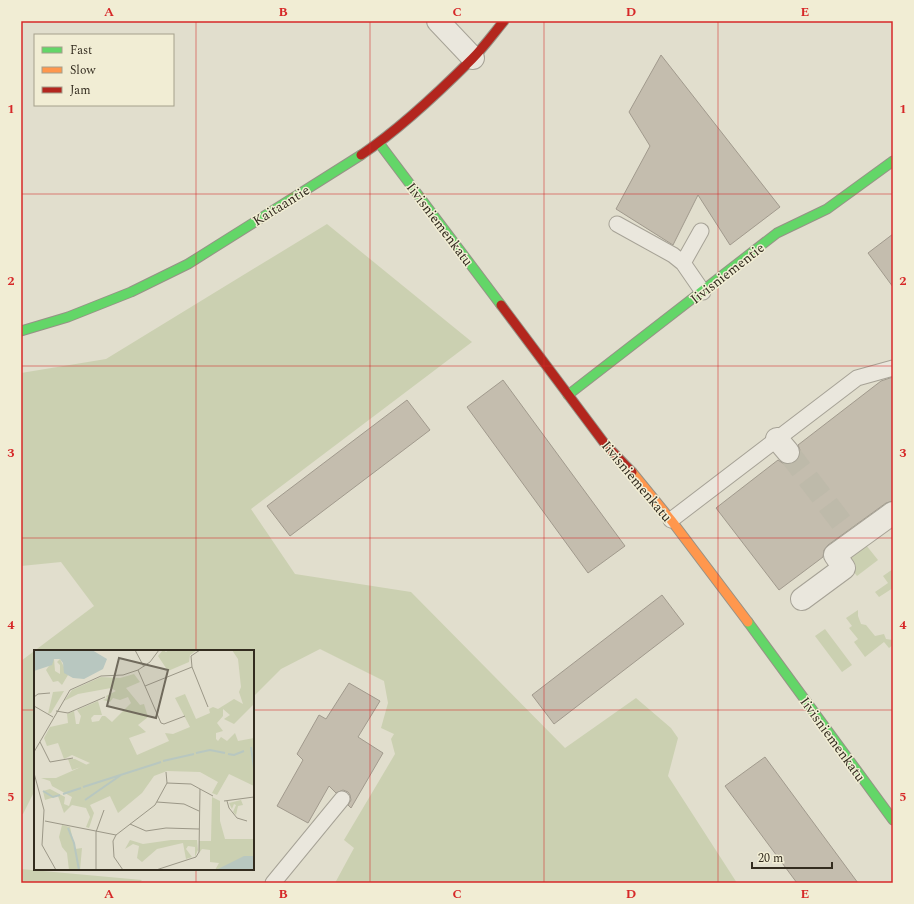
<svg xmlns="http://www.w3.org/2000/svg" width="914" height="904" font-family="Spectral,serif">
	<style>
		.green { fill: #cbd0b1 }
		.building { fill: #c4bdae; stroke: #a19a8d }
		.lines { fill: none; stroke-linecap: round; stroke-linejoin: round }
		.street-tunnel { stroke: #bebaaa; stroke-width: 22; stroke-dasharray: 22 11; stroke-linecap: butt }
		.lane-casing { stroke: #a6a296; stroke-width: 17 }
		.street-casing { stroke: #a6a296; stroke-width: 24 }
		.fast-casing { stroke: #969286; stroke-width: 11 }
		.slow-casing { stroke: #969286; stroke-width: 11 }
		.jam-casing { stroke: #969286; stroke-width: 11 }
		.lane { stroke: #eae7dd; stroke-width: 15 }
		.street { stroke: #eae7dd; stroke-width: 22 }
		.fast { stroke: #63d668; stroke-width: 9 }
		.slow { stroke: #ff974d; stroke-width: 9 }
		.jam { stroke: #b3261e; stroke-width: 9 }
		.grid { fill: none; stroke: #d62828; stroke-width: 1; stroke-opacity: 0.55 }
		.labels { text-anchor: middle; stroke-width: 3; stroke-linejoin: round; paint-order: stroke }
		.street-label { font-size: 14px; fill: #332c1f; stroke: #f1edd4 }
		.inset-river { fill: none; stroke: #b8c7c0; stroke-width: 2 }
		.inset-road { fill: none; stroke: #9b9787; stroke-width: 1 }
		.view { fill: #706a5c; fill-opacity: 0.15; stroke: #706a5c; stroke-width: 2 }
		.inset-edge { fill: none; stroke: #332c1f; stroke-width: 2 }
		.neatline { fill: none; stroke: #d62828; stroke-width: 1.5 }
		.grid-label { font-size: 13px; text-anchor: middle; font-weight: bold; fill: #d62828 }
	</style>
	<rect width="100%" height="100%" fill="#e1decd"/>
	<path class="green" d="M 327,224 L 472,342 L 251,509 L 295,574 L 411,592 L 565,748 L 636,698 L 671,728 L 678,738 L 668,776 L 737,883 L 335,883 L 354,848 L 344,840 L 395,754 L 391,739 L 394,734 L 381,728 L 388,703 L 384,681 L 320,649 L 281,669 L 253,697 L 253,651 L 35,651 L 35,790 L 23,814 L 21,814 L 21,661 L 94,606 L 61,562 L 21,566 L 21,373 L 106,359 Z
		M 866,545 L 878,560 L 857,576 L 845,561 Z
		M 893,569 L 893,588 L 879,597 L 875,592 L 888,583 L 883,576 Z
		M 858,610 L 858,616 L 861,624 L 866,625 L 875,636 L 884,634 L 886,639 L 893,640 L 893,645 L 889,648 L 884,642 L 865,657 L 854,642 L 858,639 L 849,628 L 852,626 L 846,618 Z
		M 825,629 L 852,665 L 842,672 L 815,636 Z
		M 21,869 L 142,880 L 139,883 L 21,883 Z"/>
	<path class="building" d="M 661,55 L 780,207 L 730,245 L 698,195 L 673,245 L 616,209 L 650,146 L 629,112 Z
		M 893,234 L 893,287 L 868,253 Z
		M 893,377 L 893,501 L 886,503 L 828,545 L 824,550 L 823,557 L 779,590 L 716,508 L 778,460 L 784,464 L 790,464 L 796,462 L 800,456 L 800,450 L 798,445 L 881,381 Z
		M 503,380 L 625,546 L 588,573 L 467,407 Z
		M 407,400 L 430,430 L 290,536 L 267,506 Z
		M 662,595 L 684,624 L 554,724 L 532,695 Z
		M 349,683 L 380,701 L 358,737 L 383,753 L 351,808 L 348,805 L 351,800 L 350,795 L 348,792 L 343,790 L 336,793 L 329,786 L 308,823 L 277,806 L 303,760 L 297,754 L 319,715 L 326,719 Z
		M 765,757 L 858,883 L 797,883 L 725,786 Z"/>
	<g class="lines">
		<path class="street-tunnel" d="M 788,452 L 851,535"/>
		<defs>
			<path id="lane" d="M 617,224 L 673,255 L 683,263 L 703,292
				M 683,263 L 701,231
				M 671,520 L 857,378 L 893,368
				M 273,883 L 342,799"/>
			<path id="street" d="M 438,21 L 473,58
				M 777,439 L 788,452
				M 802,599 L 844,568 L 835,555 L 893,513"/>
			<path id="fast" d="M 379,143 L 501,305
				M 21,331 L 68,317 L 131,292 L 188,264 L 361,155
				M 568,395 L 777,233 L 827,209 L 893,161
				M 748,622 L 893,820"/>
			<path id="slow" d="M 632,472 L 671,520 L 748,622"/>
			<path id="jam" d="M 361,155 C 400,129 439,92 472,59 C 484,47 494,33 504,21
				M 501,305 L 605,444 L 632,472"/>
		</defs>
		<use href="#lane" class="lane-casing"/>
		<use href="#street" class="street-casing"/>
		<use href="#fast" class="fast-casing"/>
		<use href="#slow" class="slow-casing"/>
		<use href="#jam" class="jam-casing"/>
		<use href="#lane" class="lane"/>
		<use href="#street" class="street"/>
		<use href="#fast" class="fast"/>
		<use href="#slow" class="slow"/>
		<use href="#jam" class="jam"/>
	</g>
	<path class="grid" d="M 196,21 L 196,651M 370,21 L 370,883M 544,21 L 544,883M 718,21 L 718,883M 21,194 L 893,194M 21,366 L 893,366M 21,538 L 893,538M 21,710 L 35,710M 253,710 L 893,710M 196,869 L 196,883"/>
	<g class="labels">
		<g class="street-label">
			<text transform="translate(281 205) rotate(-32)" y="5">Kaitaantie</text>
			<text transform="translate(440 224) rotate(53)" y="5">Iivisniemenkatu</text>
			<text transform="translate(727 273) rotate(-38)" y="5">Iivisniementie</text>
			<text transform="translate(637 481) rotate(50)" y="5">Iivisniemenkatu</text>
			<text transform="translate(833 739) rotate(54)" y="5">Iivisniemenkatu</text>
		</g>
	</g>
	<g transform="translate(34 650)">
		<rect width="220" height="220" fill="#e1decd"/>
		<path d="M 129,0 L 132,2 L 135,0 L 163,0 L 156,5 L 155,12 L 134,21 L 124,6 ZM 198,0 L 220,0 L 220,54 L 200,74 L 190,69 L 196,65 L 189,59 L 189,66 L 183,73 L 189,81 L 182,83 L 182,89 L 184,91 L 187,87 L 193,91 L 201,83 L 204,91 L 220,88 L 220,136 L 195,124 L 183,145 L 178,143 L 184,132 L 166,122 L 133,121 L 120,126 L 108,143 L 84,163 L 76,146 L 56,155 L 60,163 L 55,178 L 52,177 L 56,167 L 52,158 L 38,155 L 30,163 L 24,146 L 11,150 L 9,141 L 16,139 L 31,147 L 30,154 L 35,156 L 38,147 L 18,136 L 16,131 L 7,128 L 22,128 L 56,113 L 38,105 L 30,109 L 24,93 L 13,96 L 10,88 L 16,77 L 34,73 L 33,64 L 40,61 L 42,74 L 45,74 L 47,66 L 43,60 L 64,51 L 68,65 L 60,65 L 57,68 L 58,72 L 65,71 L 68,66 L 71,66 L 78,72 L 97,53 L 94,47 L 86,50 L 79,48 L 76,52 L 69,50 L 73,48 L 72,46 L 82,41 L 77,38 L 44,44 L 30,51 L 38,40 L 67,27 L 86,28 L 100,24 L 106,32 L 92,38 L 106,55 L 110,54 L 114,67 L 104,75 L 112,82 L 95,88 L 103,105 L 135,91 L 131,83 L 139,84 L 156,77 L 141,48 L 151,44 L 162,69 L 176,63 L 175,59 L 179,57 L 184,59 L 200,49 L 209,54 L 205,42 L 207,37 L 204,9 ZM 20,9 L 21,21 L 26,24 L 26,15 L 23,12 L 26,9 L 34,25 L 28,35 L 24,31 L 19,32 L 12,20 ZM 30,41 L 17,63 L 14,64 L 19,42 ZM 34,109 L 41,109 L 53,115 L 38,120 ZM 178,147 L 186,151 L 186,171 L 191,189 L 220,189 L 220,220 L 181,220 L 185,213 L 176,212 L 176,200 L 168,199 L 165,203 L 165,191 L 177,191 ZM 207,150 L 209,155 L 204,156 L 202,165 L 199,162 L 202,155 L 200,154 L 198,159 L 195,153 ZM 28,175 L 36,177 L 41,199 L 48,198 L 46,220 L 35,220 L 33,203 L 28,197 L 25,187 ZM 96,190 L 109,194 L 137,190 L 163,190 L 164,200 L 161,207 L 161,197 L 154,196 L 152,199 L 158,207 L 152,209 L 149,193 L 140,195 L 123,199 L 108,212 L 103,208 L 105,196 L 99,194 L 91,199 Z" fill="#cbd0b1"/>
		<path d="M 0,0 L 58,0 L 73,9 L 69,19 L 50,29 L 39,28 L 30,23 L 29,13 L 26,9 L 20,9 L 18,15 L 0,21 ZM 210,206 L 220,206 L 220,220 L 182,220 Z" fill="#b8c7c0"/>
		<path class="inset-river" d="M 217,97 L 220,118M 162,103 L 176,100 L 191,103M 194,104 L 200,105 L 210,101M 129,111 L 160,104M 49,137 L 127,112M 9,141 L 19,147 L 26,145M 29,144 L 47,138M 51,150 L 87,125M 34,178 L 40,193 L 45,220"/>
		<path class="inset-road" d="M 101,0 L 110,17M 158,17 L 157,6 L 166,0M 104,20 L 127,73 L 130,74M 111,36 L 158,17 L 174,57M 0,47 L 4,44 L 16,43M 0,56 L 19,67M 22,61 L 34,63 L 71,47M 130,74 L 151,66M 6,92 L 16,112 L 39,108M 0,102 L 36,40 L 67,26 L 89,25 L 104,20 L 116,12 L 125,0M 0,123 L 10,160 L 8,195 L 22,220M 166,139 L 179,146M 190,151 L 220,147M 193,151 L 195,158 L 203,168 L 213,171M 123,152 L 150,154 L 165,161M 11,171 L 82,185M 96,174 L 112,181 L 132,178 L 165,179M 62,220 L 62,182 L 70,160M 89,220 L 80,207 L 79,191 L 82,185 L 121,155 L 133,133 L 132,122M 122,220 L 162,207 L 165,202 L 166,139 L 157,134 L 133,133"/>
		<path class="view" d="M 85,8 L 134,20 L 122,68 L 73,56 Z"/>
		<rect width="220" height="220" class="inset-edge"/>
	</g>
	<rect width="914" height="904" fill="none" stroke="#f1edd4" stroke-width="44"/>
	<rect x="34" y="34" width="140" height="72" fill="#f1edd4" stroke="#a5a08c"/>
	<rect x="42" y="47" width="20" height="6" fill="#63d668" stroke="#a5a08c"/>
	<text x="70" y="54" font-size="12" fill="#332c1f">Fast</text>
	<rect x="42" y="67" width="20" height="6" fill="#ff974d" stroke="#a5a08c"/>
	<text x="70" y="74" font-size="12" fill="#332c1f">Slow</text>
	<rect x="42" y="87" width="20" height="6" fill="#b3261e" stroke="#a5a08c"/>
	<text x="70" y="94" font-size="12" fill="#332c1f">Jam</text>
	<path d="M752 862v6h80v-6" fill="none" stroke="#332c1f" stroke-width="2"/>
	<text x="758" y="862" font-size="12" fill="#332c1f" stroke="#f1edd4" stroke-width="3" paint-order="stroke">20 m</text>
	<rect x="22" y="22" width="870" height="860" class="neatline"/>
	<g class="grid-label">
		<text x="109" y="16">A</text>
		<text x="283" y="16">B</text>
		<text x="457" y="16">C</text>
		<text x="631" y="16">D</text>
		<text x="805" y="16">E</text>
		<text x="11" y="113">1</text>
		<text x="903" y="113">1</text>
		<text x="11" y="285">2</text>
		<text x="903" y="285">2</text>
		<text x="11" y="457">3</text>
		<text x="903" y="457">3</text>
		<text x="11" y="629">4</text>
		<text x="903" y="629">4</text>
		<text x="11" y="801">5</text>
		<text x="903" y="801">5</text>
		<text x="109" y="898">A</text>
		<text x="283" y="898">B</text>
		<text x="457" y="898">C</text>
		<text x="631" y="898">D</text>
		<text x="805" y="898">E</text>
	</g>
</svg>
